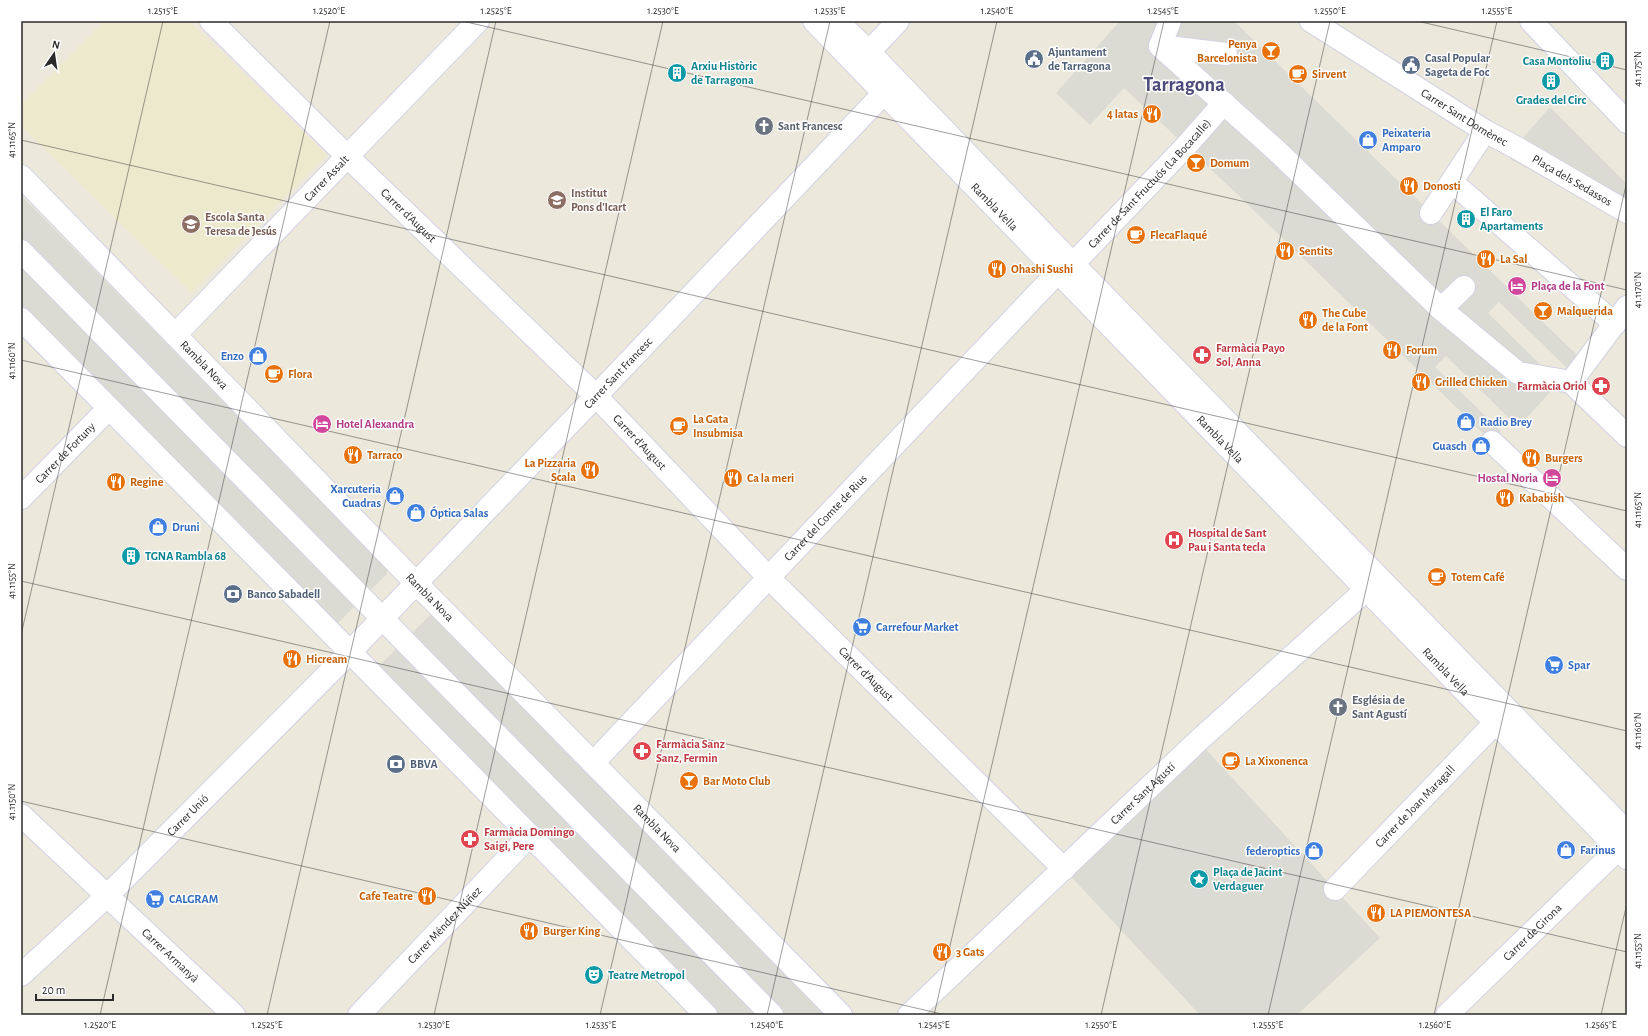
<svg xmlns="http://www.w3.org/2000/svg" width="1648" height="1036" font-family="'Alegreya Sans',sans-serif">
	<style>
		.education { fill: #ede9cc }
		.plaza { fill: #dcdbd3 }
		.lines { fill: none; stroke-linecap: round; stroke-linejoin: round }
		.street-casing { stroke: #d2d2e3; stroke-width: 24 }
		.secondary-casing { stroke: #d2d2e3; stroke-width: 24 }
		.street { stroke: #fff; stroke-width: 22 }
		.secondary { stroke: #fff; stroke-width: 22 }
		.ticks { fill: none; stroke: #2a2a2a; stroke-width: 1; stroke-opacity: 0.45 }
		.labels { text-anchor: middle; stroke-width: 3; stroke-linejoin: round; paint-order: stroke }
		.food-label { font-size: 12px; font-weight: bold; fill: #c56008; stroke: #fff; text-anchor: start }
		.service-label { font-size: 12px; font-weight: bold; fill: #4e5e75; stroke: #fff; text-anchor: start }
		.culture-label { font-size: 12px; font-weight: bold; fill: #0d838f; stroke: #fff; text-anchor: start }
		.street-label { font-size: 12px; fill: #2a2a2a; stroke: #fff }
		.worship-label { font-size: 12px; font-weight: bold; fill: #5b616d; stroke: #fff; text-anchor: start }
		.shop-label { font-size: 12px; font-weight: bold; fill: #366cbe; stroke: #fff; text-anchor: start }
		.education-label { font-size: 12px; font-weight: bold; fill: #785e54; stroke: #fff; text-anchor: start }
		.hotel-label { font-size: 12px; font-weight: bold; fill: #b23c85; stroke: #fff; text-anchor: start }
		.health-label { font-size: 12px; font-weight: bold; fill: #be3a42; stroke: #fff; text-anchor: start }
		.town-label { font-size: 20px; font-weight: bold; fill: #4d4b7a; stroke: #fff }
		.neatline { fill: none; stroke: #2a2a2a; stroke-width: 1.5 }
		.ticks-label { font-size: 10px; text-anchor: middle; fill: #2a2a2a }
	</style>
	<rect width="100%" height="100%" fill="#ece8dc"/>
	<path class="education" d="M 104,21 L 189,21 L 327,155 L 192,293 L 21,126 L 21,104 Z"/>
	<path class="plaza" d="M 1120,21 L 1234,21 L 1580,358 L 1569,370 L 1499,302 L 1488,313 L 1559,383 L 1518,427 L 1446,356 L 1435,367 L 1501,431 L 1492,442 L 1236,193 L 1124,88 L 1090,125 L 1056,93 Z
		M 1550,107 L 1627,184 L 1627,215 L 1610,212 L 1510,159 L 1522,139 Z
		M 21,195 L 387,568 L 387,574 L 338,623 L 331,622 L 21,304 Z
		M 430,615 L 433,616 L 825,1015 L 718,1015 L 379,670 L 380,665 Z
		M 1198,741 L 1380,938 L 1297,1015 L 1200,1015 L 1064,869 Z"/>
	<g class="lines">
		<defs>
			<g id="street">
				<path id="s1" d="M 211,21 L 347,156 L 596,396 L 769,578 L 1064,869"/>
				<path d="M 1170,21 L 1160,46 L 1277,151 L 1441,309 L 1518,373 L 1571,382"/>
				<path id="s2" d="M 1311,21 L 1485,131 L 1517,148 L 1627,212"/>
				<path d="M 1531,21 L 1627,122"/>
				<path d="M 1160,46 L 1226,54"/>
				<path id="s3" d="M 21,176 L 416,583 L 841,1015"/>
				<path d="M 1452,182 L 1615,324"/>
				<path d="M 1431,213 L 1485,131"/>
				<path d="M 21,251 L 772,1015"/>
				<path id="s4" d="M 1073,264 L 1186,146 L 1224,103"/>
				<path d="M 1441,309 L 1464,287"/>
				<path d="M 21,319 L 350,652 L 706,1015"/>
				<path id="s5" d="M 175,335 L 478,21"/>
				<path d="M 1571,382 L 1627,307"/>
				<path d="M 1571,382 L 1627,436"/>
				<path d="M 1492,442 L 1627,569"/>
				<path id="s6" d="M 21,498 L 109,408"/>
				<path id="s7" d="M 593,763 L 1057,273"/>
				<path id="s8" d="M 21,815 L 234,1015"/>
				<path id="s9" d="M 1335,889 L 1495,723"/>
				<path id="s10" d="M 21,975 L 107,896 L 350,652 L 596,396 L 884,93 L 869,52 L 898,21"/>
				<path id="s11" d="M 359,1015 L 530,835"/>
				<path id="s12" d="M 909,1015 L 1198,741 L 1366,590 L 1383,582"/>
				<path id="s13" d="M 1447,1015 L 1618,849"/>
			</g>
			<g id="secondary">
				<path id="s14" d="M 814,21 L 1627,858"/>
				<path d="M 837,21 L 869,52 L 1073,264 L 1627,832"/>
			</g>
		</defs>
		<use href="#street" class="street-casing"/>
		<use href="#secondary" class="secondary-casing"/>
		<use href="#street" class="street"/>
		<use href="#secondary" class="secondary"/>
	</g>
	<path class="ticks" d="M 462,21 L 1627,290M 1417,21 L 1627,70M 21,140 L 1627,511M 21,360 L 1627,731M 21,581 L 1627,952M 21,635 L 163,21M 21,801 L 946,1015M 100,1015 L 330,21M 267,1015 L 496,21M 434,1015 L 663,21M 600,1015 L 830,21M 767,1015 L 997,21M 934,1015 L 1164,21M 1101,1015 L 1330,21M 1268,1015 L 1497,21M 1434,1015 L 1627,181M 1601,1015 L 1627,903"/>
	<defs>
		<symbol id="bar-disc" viewBox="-11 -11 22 22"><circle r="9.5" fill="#e8710a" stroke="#fff"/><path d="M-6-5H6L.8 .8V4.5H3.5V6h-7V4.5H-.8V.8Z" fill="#fff"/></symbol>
		<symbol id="civic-disc" viewBox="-11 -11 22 22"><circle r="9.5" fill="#5c6f8a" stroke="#fff"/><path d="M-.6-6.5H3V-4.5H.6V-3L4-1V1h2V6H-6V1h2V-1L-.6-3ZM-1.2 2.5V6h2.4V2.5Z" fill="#fff"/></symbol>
		<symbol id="building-disc" viewBox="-11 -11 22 22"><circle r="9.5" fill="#0f9aa8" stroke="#fff"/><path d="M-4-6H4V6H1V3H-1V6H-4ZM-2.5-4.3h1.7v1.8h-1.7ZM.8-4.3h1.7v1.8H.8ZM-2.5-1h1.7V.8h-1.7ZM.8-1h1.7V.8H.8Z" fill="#fff"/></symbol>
		<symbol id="cafe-disc" viewBox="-11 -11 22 22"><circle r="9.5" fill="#e8710a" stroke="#fff"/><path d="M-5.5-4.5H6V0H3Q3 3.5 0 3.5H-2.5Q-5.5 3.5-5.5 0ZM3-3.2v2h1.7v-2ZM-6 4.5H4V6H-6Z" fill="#fff"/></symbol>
		<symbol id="restaurant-disc" viewBox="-11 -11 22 22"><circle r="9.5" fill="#e8710a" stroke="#fff"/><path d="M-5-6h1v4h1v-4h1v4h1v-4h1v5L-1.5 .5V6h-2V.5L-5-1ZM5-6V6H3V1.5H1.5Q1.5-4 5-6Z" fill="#fff"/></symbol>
		<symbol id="church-disc" viewBox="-11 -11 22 22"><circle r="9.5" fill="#6b7280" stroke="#fff"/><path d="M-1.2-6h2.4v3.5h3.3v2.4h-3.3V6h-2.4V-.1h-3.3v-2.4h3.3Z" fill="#fff"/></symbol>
		<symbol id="shop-disc" viewBox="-11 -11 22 22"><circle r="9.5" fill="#3f7fe0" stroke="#fff"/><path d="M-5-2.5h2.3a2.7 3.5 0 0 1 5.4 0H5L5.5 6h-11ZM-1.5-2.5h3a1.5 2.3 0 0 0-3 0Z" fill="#fff"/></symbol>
		<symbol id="school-disc" viewBox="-11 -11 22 22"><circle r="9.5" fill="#8d6e63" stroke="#fff"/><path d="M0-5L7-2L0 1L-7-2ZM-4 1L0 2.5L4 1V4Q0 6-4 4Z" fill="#fff"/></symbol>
		<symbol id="hotel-disc" viewBox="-11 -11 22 22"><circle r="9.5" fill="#d1479c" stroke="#fff"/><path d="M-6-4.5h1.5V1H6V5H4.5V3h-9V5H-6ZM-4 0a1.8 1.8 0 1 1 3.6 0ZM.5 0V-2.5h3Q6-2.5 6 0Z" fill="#fff"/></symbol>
		<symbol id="pharmacy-disc" viewBox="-11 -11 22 22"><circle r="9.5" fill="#e0444e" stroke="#fff"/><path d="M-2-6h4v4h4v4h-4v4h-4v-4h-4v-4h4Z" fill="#fff"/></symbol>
		<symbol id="hospital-disc" viewBox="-11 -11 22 22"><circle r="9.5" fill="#e0444e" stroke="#fff"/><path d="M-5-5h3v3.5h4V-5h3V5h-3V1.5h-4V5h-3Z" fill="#fff"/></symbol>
		<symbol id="bank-disc" viewBox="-11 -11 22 22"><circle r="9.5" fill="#5c6f8a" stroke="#fff"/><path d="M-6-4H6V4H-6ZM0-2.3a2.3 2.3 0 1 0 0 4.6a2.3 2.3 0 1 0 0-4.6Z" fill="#fff"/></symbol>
		<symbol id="supermarket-disc" viewBox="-11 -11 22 22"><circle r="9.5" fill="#3f7fe0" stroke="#fff"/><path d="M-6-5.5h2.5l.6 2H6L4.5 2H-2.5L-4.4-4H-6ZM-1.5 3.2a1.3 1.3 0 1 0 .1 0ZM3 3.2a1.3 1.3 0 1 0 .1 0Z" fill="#fff"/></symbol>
		<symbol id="sight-disc" viewBox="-11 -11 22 22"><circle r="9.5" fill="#0f9aa8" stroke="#fff"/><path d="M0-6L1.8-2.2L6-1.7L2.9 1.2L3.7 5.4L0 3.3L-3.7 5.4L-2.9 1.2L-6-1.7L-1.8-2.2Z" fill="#fff"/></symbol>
		<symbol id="theatre-disc" viewBox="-11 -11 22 22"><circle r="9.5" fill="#0f9aa8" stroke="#fff"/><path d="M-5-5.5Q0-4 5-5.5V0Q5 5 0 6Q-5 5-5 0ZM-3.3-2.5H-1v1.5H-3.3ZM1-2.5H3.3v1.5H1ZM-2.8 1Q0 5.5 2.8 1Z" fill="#fff"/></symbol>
	</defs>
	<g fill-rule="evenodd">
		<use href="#bar-disc" x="1260" y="40" width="22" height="22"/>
		<use href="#civic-disc" x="1023" y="48" width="22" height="22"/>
		<use href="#building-disc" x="1594" y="50" width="22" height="22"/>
		<use href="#civic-disc" x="1400" y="54" width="22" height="22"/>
		<use href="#building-disc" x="666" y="62" width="22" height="22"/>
		<use href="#cafe-disc" x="1287" y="63" width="22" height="22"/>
		<use href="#building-disc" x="1540" y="70" width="22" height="22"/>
		<use href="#restaurant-disc" x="1141" y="103" width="22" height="22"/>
		<use href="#church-disc" x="753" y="115" width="22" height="22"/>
		<use href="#shop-disc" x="1357" y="129" width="22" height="22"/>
		<use href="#bar-disc" x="1185" y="152" width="22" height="22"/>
		<use href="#restaurant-disc" x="1398" y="175" width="22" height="22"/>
		<use href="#school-disc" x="546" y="189" width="22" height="22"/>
		<use href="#building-disc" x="1455" y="208" width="22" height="22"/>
		<use href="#school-disc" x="180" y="213" width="22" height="22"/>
		<use href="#cafe-disc" x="1125" y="224" width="22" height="22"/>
		<use href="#restaurant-disc" x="1274" y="240" width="22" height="22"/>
		<use href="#restaurant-disc" x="1475" y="248" width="22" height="22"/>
		<use href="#restaurant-disc" x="986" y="258" width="22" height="22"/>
		<use href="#hotel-disc" x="1506" y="275" width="22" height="22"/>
		<use href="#bar-disc" x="1532" y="300" width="22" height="22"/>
		<use href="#restaurant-disc" x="1297" y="309" width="22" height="22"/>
		<use href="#restaurant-disc" x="1381" y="339" width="22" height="22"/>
		<use href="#pharmacy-disc" x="1191" y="344" width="22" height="22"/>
		<use href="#shop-disc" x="247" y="345" width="22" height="22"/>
		<use href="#cafe-disc" x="263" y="363" width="22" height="22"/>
		<use href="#restaurant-disc" x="1410" y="371" width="22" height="22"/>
		<use href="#pharmacy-disc" x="1590" y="375" width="22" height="22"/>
		<use href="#shop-disc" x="1455" y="411" width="22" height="22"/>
		<use href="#hotel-disc" x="311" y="413" width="22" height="22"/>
		<use href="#cafe-disc" x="668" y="415" width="22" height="22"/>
		<use href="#shop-disc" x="1470" y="435" width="22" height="22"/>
		<use href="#restaurant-disc" x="342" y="444" width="22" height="22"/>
		<use href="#restaurant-disc" x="1520" y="447" width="22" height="22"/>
		<use href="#restaurant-disc" x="579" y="459" width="22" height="22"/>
		<use href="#restaurant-disc" x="722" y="467" width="22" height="22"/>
		<use href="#hotel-disc" x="1541" y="467" width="22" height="22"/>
		<use href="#restaurant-disc" x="105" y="471" width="22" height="22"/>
		<use href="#shop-disc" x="384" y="485" width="22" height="22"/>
		<use href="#restaurant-disc" x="1494" y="487" width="22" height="22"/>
		<use href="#shop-disc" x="405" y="502" width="22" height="22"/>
		<use href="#shop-disc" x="147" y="516" width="22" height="22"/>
		<use href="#hospital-disc" x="1163" y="529" width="22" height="22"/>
		<use href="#building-disc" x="120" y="545" width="22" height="22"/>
		<use href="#cafe-disc" x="1426" y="566" width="22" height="22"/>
		<use href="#bank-disc" x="222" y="583" width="22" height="22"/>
		<use href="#supermarket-disc" x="851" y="616" width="22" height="22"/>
		<use href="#restaurant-disc" x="281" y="648" width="22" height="22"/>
		<use href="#supermarket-disc" x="1543" y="654" width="22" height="22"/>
		<use href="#church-disc" x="1327" y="696" width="22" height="22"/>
		<use href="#pharmacy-disc" x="631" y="740" width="22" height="22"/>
		<use href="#cafe-disc" x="1220" y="750" width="22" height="22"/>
		<use href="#bank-disc" x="385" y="753" width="22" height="22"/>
		<use href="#bar-disc" x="678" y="770" width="22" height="22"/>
		<use href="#pharmacy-disc" x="459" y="828" width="22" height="22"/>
		<use href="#shop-disc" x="1555" y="839" width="22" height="22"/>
		<use href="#shop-disc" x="1303" y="840" width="22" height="22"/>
		<use href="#sight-disc" x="1188" y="868" width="22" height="22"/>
		<use href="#restaurant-disc" x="416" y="885" width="22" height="22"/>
		<use href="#supermarket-disc" x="144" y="888" width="22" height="22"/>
		<use href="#restaurant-disc" x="1365" y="902" width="22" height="22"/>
		<use href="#restaurant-disc" x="518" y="920" width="22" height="22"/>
		<use href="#restaurant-disc" x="931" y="941" width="22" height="22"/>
		<use href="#theatre-disc" x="583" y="964" width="22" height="22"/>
	</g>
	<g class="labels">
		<g class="food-label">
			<text x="1257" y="48" text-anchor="end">Penya<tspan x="1257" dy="14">Barcelonista</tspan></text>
			<text x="1312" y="78">Sirvent</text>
			<text x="1138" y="118" text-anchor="end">4 latas</text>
			<text x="1210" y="167">Domum</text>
			<text x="1423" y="190">Donosti</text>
			<text x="1150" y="239">FlecaFlaqué</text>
			<text x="1299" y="255">Sentits</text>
			<text x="1500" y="263">La Sal</text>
			<text x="1011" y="273">Ohashi Sushi</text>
			<text x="1557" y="315">Malquerida</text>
			<text x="1322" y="317">The Cube<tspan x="1322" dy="14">de la Font</tspan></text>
			<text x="1406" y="354">Forum</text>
			<text x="288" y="378">Flora</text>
			<text x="1435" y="386">Grilled Chicken</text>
			<text x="693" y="423">La Gata<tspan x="693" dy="14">Insubmisa</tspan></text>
			<text x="367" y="459">Tarraco</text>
			<text x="1545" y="462">Burgers</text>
			<text x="576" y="467" text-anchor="end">La Pizzaria<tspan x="576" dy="14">Scala</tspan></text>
			<text x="747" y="482">Ca la meri</text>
			<text x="130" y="486">Regine</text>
			<text x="1519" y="502">Kababish</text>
			<text x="1451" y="581">Totem Café</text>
			<text x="306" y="663">Hicream</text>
			<text x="1245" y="765">La Xixonenca</text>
			<text x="703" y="785">Bar Moto Club</text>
			<text x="413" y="900" text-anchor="end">Cafe Teatre</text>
			<text x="1390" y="917">LA PIEMONTESA</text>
			<text x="543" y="935">Burger King</text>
			<text x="956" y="956">3 Gats</text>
		</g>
		<g class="service-label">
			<text x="1048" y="56">Ajuntament<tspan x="1048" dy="14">de Tarragona</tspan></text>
			<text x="1425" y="62">Casal Popular<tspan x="1425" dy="14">Sageta de Foc</tspan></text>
			<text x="247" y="598">Banco Sabadell</text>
			<text x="410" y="768">BBVA</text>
		</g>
		<g class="culture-label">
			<text x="1591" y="65" text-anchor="end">Casa Montoliu</text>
			<text x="691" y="70">Arxiu Històric<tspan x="691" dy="14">de Tarragona</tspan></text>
			<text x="1551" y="104" text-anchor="middle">Grades del Circ</text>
			<text x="1480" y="216">El Faro<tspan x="1480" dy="14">Apartaments</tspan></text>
			<text x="145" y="560">TGNA Rambla 68</text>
			<text x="1213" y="876">Plaça de Jacint<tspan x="1213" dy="14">Verdaguer</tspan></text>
			<text x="608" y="979">Teatre Metropol</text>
		</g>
		<g class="street-label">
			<text dy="4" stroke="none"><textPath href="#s2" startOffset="181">Carrer Sant Domènec</textPath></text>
			<text dy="4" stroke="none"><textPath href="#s5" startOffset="218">Carrer Assalt</textPath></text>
			<text dy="4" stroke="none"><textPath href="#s2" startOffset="306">Plaça dels Sedassos</textPath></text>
			<text dy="4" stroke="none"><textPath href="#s4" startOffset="111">Carrer de Sant Fructuós (La Bocacalle)</textPath></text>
			<text dy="4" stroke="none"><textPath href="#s14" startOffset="259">Rambla Vella</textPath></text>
			<text dy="4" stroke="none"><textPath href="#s1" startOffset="277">Carrer d'August</textPath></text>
			<text dy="4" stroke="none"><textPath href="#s3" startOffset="263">Rambla Nova</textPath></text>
			<text dy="4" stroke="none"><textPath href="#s10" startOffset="848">Carrer Sant Francesc</textPath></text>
			<text dy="4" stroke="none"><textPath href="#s14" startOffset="583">Rambla Vella</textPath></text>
			<text dy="4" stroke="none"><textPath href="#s1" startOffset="601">Carrer d'August</textPath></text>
			<text dy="4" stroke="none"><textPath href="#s6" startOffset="63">Carrer de Fortuny</textPath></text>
			<text dy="4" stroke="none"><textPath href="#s7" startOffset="338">Carrer del Comte de Rius</textPath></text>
			<text dy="4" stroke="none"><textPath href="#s3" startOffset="587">Rambla Nova</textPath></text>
			<text dy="4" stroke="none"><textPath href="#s14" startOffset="907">Rambla Vella</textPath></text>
			<text dy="4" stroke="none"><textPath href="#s1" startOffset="925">Carrer d'August</textPath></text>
			<text dy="4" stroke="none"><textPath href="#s12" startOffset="322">Carrer Sant Agustí</textPath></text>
			<text dy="4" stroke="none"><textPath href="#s9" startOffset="115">Carrer de Joan Maragall</textPath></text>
			<text dy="4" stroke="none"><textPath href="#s10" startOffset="231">Carrer Unió</textPath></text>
			<text dy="4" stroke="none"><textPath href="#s3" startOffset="911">Rambla Nova</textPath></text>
			<text dy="4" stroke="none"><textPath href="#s11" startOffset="124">Carrer Méndez Núñez</textPath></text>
			<text dy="4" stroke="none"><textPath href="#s13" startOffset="119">Carrer de Girona</textPath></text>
			<text dy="4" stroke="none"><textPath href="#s8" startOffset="205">Carrer Armanyà</textPath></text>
		</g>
		<g class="worship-label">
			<text x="778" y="130">Sant Francesc</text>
			<text x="1352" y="704">Església de<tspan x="1352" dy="14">Sant Agustí</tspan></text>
		</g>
		<g class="shop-label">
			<text x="1382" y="137">Peixateria<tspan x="1382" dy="14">Amparo</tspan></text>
			<text x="244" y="360" text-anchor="end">Enzo</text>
			<text x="1480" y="426">Radio Brey</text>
			<text x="1467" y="450" text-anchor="end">Guasch</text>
			<text x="381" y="493" text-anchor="end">Xarcuteria<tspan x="381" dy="14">Cuadras</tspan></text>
			<text x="430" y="517">Óptica Salas</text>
			<text x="172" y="531">Druni</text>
			<text x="876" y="631">Carrefour Market</text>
			<text x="1568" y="669">Spar</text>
			<text x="1580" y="854">Farinus</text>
			<text x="1300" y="855" text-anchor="end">federoptics</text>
			<text x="169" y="903">CALGRAM</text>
		</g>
		<g class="education-label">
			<text x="571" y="197">Institut<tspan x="571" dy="14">Pons d'Icart</tspan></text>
			<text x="205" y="221">Escola Santa<tspan x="205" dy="14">Teresa de Jesús</tspan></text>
		</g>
		<g class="hotel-label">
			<text x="1531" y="290">Plaça de la Font</text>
			<text x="336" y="428">Hotel Alexandra</text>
			<text x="1538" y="482" text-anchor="end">Hostal Noria</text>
		</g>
		<g class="health-label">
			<text x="1216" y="352">Farmàcia Payo<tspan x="1216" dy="14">Sol, Anna</tspan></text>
			<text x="1587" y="390" text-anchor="end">Farmàcia Oriol</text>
			<text x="1188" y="537">Hospital de Sant<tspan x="1188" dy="14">Pau i Santa tecla</tspan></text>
			<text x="656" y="748">Farmàcia Sanz<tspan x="656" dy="14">Sanz, Fermin</tspan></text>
			<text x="484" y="836">Farmàcia Domingo<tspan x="484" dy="14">Saigi, Pere</tspan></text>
		</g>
		<g class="town-label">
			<text x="1184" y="91">Tarragona</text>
		</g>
	</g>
	<rect width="1648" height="1036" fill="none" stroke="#ffffff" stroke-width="44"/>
	<g transform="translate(54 54) rotate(13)" stroke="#ffffff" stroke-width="3" paint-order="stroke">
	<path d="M0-3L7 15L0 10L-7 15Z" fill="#2a2a2a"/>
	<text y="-6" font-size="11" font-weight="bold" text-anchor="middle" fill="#2a2a2a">N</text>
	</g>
	<path d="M36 994v6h77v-6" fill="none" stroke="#2a2a2a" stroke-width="2"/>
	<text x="42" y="994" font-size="12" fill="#2a2a2a" stroke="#ffffff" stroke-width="3" paint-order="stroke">20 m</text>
	<rect x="22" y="22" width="1604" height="992" class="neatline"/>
	<g class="ticks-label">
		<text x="163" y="14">1.2515°E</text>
		<text x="329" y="14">1.2520°E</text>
		<text x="496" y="14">1.2525°E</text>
		<text x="663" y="14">1.2530°E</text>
		<text x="830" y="14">1.2535°E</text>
		<text x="997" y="14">1.2540°E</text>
		<text x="1163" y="14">1.2545°E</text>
		<text x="1330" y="14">1.2550°E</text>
		<text x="1497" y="14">1.2555°E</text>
		<text transform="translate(1637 69) rotate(-90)" y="4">41.1175°N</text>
		<text transform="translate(11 140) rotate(-90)" y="4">41.1165°N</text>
		<text transform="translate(1637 290) rotate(-90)" y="4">41.1170°N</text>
		<text transform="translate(11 361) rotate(-90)" y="4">41.1160°N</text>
		<text transform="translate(1637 510) rotate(-90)" y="4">41.1165°N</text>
		<text transform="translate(11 581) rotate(-90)" y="4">41.1155°N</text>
		<text transform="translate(1637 731) rotate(-90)" y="4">41.1160°N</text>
		<text transform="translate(11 802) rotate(-90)" y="4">41.1150°N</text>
		<text transform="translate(1637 951) rotate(-90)" y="4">41.1155°N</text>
		<text x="100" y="1028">1.2520°E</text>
		<text x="267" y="1028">1.2525°E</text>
		<text x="434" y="1028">1.2530°E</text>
		<text x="601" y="1028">1.2535°E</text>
		<text x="767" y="1028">1.2540°E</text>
		<text x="934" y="1028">1.2545°E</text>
		<text x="1101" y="1028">1.2550°E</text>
		<text x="1268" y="1028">1.2555°E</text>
		<text x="1435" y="1028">1.2560°E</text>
		<text x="1601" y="1028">1.2565°E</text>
	</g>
</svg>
